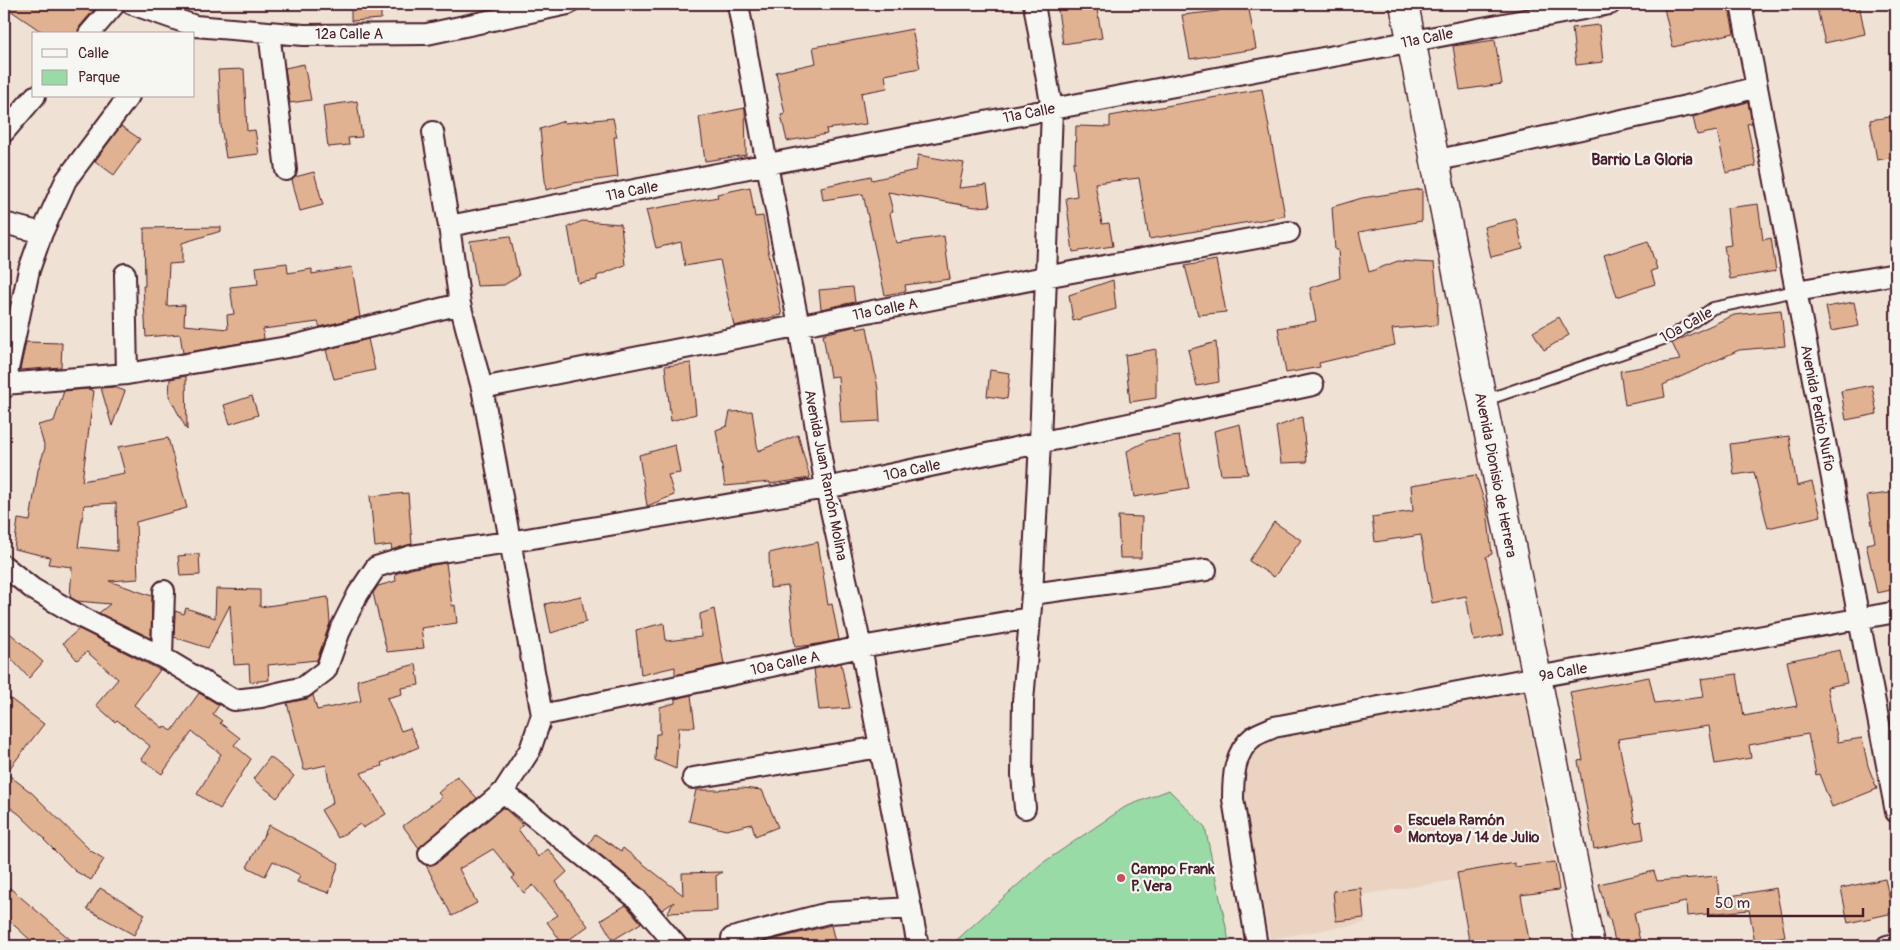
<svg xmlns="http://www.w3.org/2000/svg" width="1900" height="950" font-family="Pangolin,sans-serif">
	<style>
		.built { fill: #ead4c1 }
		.green { fill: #98dba6; stroke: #717d68 }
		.building { fill: #e0b291; stroke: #4a1f2b; fill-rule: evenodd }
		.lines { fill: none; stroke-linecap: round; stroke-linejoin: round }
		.lane-casing { stroke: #4a1f2b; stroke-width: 14 }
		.street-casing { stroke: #4a1f2b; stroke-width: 24 }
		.secondary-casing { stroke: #4a1f2b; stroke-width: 31 }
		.lane { stroke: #f6f6f2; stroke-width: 10 }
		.street { stroke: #f6f6f2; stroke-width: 20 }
		.secondary { stroke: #f6f6f2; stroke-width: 28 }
		.poi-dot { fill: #d1495b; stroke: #f6f6f2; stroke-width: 2 }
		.labels { text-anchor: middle; stroke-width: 4.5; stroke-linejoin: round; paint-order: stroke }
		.street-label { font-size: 15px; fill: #4a1f2b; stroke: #f6f6f2 }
		.poi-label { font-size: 15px; font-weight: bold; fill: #4a1f2b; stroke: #f6f6f2; text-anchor: start }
		.neighbourhood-label { font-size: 16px; font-weight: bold; fill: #4a1f2b; stroke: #f6f6f2 }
	</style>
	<rect width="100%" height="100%" fill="#efe2d5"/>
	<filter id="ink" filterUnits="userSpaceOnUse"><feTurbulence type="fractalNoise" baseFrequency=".02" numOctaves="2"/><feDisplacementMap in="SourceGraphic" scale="10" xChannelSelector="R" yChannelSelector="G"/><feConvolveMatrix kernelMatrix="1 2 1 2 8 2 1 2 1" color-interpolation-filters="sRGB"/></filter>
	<g filter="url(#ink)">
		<path class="built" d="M 1523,688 L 1555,864 L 1362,895 L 1365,923 L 1270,939 L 1240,793 L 1247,754 L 1259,742 Z"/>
		<path class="green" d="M 1169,790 L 1205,827 L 1230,946 L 950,946 L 1041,864 L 1125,807 Z"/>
		<path class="building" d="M 4,4 L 93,4 L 98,5 L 80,26 L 77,34 L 50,34 L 39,30 L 4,6 Z
			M 351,4 L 381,4 L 381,19 L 351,21 Z
			M 1057,4 L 1075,7 L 1096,4 L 1102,38 L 1063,44 Z
			M 1218,4 L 1248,4 L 1256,49 L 1190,59 L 1182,15 L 1219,11 Z
			M 1682,4 L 1728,4 L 1734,33 L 1673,47 L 1664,8 Z
			M 1816,4 L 1859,4 L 1865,34 L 1825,43 Z
			M 1599,25 L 1603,62 L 1576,65 L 1572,28 Z
			M 912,29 L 920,68 L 885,75 L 887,88 L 861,93 L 866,124 L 826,129 L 827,134 L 787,141 L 781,115 L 785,114 L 776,72 L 816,63 L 813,47 L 830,44 L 830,45 Z
			M 1495,40 L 1502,84 L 1460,90 L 1453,46 Z
			M 304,64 L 311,100 L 290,103 L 285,68 Z
			M 244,69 L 247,131 L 255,130 L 259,154 L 226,158 L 221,126 L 218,70 Z
			M 1262,89 L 1285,216 L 1149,239 L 1139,178 L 1095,183 L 1102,224 L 1109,223 L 1113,246 L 1073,252 L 1066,198 L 1077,196 L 1073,162 L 1075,162 L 1076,126 L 1110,127 L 1110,116 Z
			M 357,101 L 362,137 L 348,138 L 349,145 L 328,147 L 323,106 Z
			M 1748,102 L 1752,123 L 1747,124 L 1756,166 L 1726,173 L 1717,131 L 1697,135 L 1693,117 Z
			M 745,108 L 746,155 L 705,161 L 699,117 Z
			M 1896,116 L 1896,157 L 1877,160 L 1870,120 Z
			M 613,118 L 617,137 L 614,137 L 618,177 L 574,183 L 546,190 L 540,129 L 564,121 L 565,123 Z
			M 121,126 L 140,139 L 114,175 L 95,161 Z
			M 918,155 L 964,163 L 959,188 L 987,185 L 990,206 L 975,207 L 888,192 L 893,212 L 890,213 L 896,243 L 944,236 L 950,279 L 905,285 L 906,291 L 885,295 L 863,194 L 823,200 L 821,187 L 871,176 L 872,180 L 916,170 Z
			M 314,172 L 323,205 L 300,211 L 292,180 L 295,177 Z
			M 750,187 L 755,217 L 763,216 L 768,245 L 767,245 L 782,315 L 734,326 L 720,260 L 685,266 L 681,242 L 656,248 L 646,210 L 718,197 L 717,194 Z
			M 1422,189 L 1422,221 L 1359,232 L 1369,272 L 1398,261 L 1434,263 L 1438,300 L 1437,325 L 1392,329 L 1395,345 L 1319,363 L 1320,367 L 1286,373 L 1278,328 L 1316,321 L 1310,288 L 1340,278 L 1338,250 L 1335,250 L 1332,207 L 1362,198 Z
			M 1758,204 L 1763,240 L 1771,238 L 1776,271 L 1730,279 L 1724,246 L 1731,245 L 1727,208 Z
			M 1516,219 L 1523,249 L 1491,257 L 1484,227 Z
			M 582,221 L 621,224 L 625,265 L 597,276 L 597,280 L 578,283 L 568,227 Z
			M 221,227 L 221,231 L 182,243 L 182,263 L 169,264 L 167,306 L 185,305 L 184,325 L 228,329 L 227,315 L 234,314 L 230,287 L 258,284 L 256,267 L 287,263 L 288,273 L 312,269 L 312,274 L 352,267 L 360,317 L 320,327 L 318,322 L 263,329 L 264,339 L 183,353 L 180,334 L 146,337 L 143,286 L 145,286 L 144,228 Z
			M 510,236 L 519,276 L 504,285 L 477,286 L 470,241 Z
			M 1648,241 L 1657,269 L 1651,271 L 1655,284 L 1617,297 L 1604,255 Z
			M 1216,260 L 1226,312 L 1198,315 L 1185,266 Z
			M 1113,280 L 1116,309 L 1073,321 L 1069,295 Z
			M 853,287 L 855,302 L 821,309 L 819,290 Z
			M 1854,302 L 1859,326 L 1831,331 L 1826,307 Z
			M 1781,310 L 1785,346 L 1739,350 L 1663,385 L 1665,397 L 1625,405 L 1620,371 L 1680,360 L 1672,343 L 1734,315 Z
			M 1559,317 L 1569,335 L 1544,350 L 1533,332 Z
			M 857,326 L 857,329 L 867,327 L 878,389 L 880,421 L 841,423 L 838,376 L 830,377 L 823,334 Z
			M 368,339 L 375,370 L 334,379 L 326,350 Z
			M 26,342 L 62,343 L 61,367 L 20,370 Z
			M 1216,342 L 1219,382 L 1197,386 L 1188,350 Z
			M 1156,349 L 1156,398 L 1130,402 L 1125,355 Z
			M 691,363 L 696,414 L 671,421 L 665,366 Z
			M 990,370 L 1010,373 L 1007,399 L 987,396 Z
			M 186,376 L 187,430 L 169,396 L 170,379 Z
			M 1872,385 L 1877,414 L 1846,420 L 1841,391 Z
			M 114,387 L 125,391 L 112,426 L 101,388 Z
			M 88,389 L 94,391 L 82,481 L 125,473 L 118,447 L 168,438 L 187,508 L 136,522 L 138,579 L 109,581 L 152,596 L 151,638 L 99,613 L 110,604 L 77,601 L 70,597 L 72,567 L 48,564 L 50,557 L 14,549 L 18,519 L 30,521 L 38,470 L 45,448 L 38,425 L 54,421 L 64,391 ZM 116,503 L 117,551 L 78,547 L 84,505 Z
			M 252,396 L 258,415 L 230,424 L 224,405 Z
			M 752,411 L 758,451 L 798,435 L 810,478 L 770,484 L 770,482 L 725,486 L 716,430 L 727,426 L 730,412 Z
			M 1302,417 L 1307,462 L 1281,463 L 1276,427 Z
			M 1240,424 L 1248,474 L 1221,475 L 1214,431 Z
			M 1179,436 L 1189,488 L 1134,497 L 1127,451 L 1149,440 Z
			M 1789,436 L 1797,486 L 1812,482 L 1821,516 L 1768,528 L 1754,472 L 1734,475 L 1730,444 Z
			M 675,445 L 680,473 L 668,475 L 674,495 L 647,506 L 639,455 Z
			M 1476,475 L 1487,510 L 1492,554 L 1486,557 L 1503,635 L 1474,641 L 1466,596 L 1432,603 L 1426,569 L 1421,535 L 1375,542 L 1372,517 L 1413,511 L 1411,485 Z
			M 1896,492 L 1896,525 L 1892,526 L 1896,543 L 1896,589 L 1877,593 L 1866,544 L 1875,542 L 1867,496 Z
			M 408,493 L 412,544 L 392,550 L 391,545 L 375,547 L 370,496 Z
			M 1118,516 L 1142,517 L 1141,558 L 1120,558 Z
			M 1274,522 L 1301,540 L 1274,577 L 1249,561 Z
			M 818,542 L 828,605 L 832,604 L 839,640 L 812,645 L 795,647 L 788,586 L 770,588 L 769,553 Z
			M 199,554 L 200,575 L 180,576 L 178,556 Z
			M 446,563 L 452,606 L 455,605 L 457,623 L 421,628 L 424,648 L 387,652 L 373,593 L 378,586 L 396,581 L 395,574 L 414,568 Z
			M 216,589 L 260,590 L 260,607 L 328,597 L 330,623 L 317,660 L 268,665 L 269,680 L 250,682 L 249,664 L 234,665 L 230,605 L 208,648 L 174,637 L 175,611 L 184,614 L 186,608 L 215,618 Z
			M 581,596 L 586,622 L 551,633 L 545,604 Z
			M 714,609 L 724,664 L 675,675 L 675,667 L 641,675 L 636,630 L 664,623 L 666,641 L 701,637 L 700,614 Z
			M 4,628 L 43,662 L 29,678 L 4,651 Z
			M 79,629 L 160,670 L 134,705 L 163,728 L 164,726 L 172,731 L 199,693 L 219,705 L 213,714 L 222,721 L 220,723 L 240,738 L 234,745 L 251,759 L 220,809 L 197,794 L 221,754 L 192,732 L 162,774 L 141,759 L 150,746 L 117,720 L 115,722 L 96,705 L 118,679 L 87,652 L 77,660 L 63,643 Z
			M 1840,650 L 1847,683 L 1827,687 L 1838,742 L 1862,738 L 1868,766 L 1877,789 L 1832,807 L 1819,774 L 1816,775 L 1808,734 L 1749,745 L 1751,758 L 1715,764 L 1709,726 L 1618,739 L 1635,823 L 1641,821 L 1644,839 L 1594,849 L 1578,761 L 1583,760 L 1570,692 L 1649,677 L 1655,703 L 1704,697 L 1701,679 L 1737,674 L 1744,716 L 1797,706 L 1787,661 Z
			M 841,663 L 850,708 L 819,710 L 814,669 Z
			M 416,664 L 419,685 L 401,688 L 402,694 L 387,698 L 401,731 L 410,728 L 419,747 L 381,763 L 382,766 L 361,773 L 386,814 L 363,828 L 360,824 L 338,838 L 321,810 L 333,803 L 326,765 L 304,770 L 287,703 L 307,699 L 313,695 L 317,710 L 361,701 L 357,680 Z
			M 4,694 L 44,724 L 6,773 L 32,793 L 91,851 L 104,859 L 91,880 L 75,871 L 44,840 L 45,839 L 19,814 L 4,803 Z
			M 691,695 L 695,727 L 679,727 L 676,769 L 655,760 L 656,734 L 660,734 L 660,707 L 675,703 L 675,699 Z
			M 270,757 L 294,776 L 277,798 L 253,779 Z
			M 457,776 L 477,798 L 419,848 L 403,826 L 442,797 L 438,793 Z
			M 742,788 L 762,790 L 778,827 L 755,836 L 752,824 L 726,830 L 689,821 L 696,790 L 720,790 L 721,789 Z
			M 503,807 L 523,825 L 518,829 L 538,857 L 548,849 L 567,872 L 556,882 L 588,926 L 563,944 L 547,922 L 558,915 L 533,885 L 524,893 L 512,878 L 515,876 L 493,849 L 459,869 L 477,903 L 452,916 L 426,865 L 437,863 Z
			M 269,825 L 339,863 L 329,893 L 297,882 L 300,875 L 273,861 L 265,876 L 247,867 Z
			M 595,834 L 621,851 L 623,848 L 683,895 L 682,873 L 722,872 L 716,876 L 717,911 L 667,913 L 674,902 L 662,910 L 643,889 L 588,845 Z
			M 1555,862 L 1559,890 L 1521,895 L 1530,946 L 1470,946 L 1457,873 L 1515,863 L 1515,867 Z
			M 1654,871 L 1657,881 L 1717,876 L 1719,898 L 1776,888 L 1785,936 L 1755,942 L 1749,910 L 1687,916 L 1686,902 L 1634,913 L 1641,946 L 1616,946 L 1610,919 L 1608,919 L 1599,884 Z
			M 1885,879 L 1893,913 L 1848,923 L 1841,888 Z
			M 4,883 L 64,934 L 78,946 L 38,946 L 27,937 L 4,916 Z
			M 100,888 L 145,914 L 134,935 L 87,909 Z
			M 1361,888 L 1364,918 L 1336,921 L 1333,891 Z
			M 626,905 L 641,923 L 613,940 L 601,920 Z
			M 831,925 L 836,946 L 764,946 L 764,942 Z"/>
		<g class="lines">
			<defs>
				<path id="lane" d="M 1483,401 L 1672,336 L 1713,308 L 1796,291"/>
				<path id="street" d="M 132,4 L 195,26 L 304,35 L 427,34 L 568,4
					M 738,4 L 767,165 L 799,326 L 826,488 L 861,647 L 918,946
					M 1741,4 L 1896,812
					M 269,32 L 286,170
					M 89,34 L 115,4
					M 4,132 L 35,96
					M 1434,161 L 1691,105 L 1757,87
					M 4,223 L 42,233
					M 449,226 L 1052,109 L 1610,4
					M 125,274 L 127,374
					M 1796,291 L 1896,274
					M 4,384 L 127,374 L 293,346 L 460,304
					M 4,388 L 29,270 L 42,233 L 66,180 L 129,96
					M 482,388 L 1045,277 L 1289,232
					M 4,566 L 33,589 L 83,618 L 162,657 L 234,700 L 261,697 L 304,687 L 326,670 L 341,628 L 358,594 L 376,567 L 411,556 L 509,542 L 826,488 L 1313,385
					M 1032,594 L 1206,570
					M 162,657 L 164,591
					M 542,715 L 861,647 L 1030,618
					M 693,778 L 880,747
					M 503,792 L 636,898 L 677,946
					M 1025,808 L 1022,775 L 1023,701 L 1032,594 L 1040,442 L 1052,109 L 1034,4
					M 429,854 L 503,792 L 530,750 L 542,715 L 482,388 L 460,304 L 449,226 L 433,132
					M 732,938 L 828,913 L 911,908
					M 1257,946 L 1233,799 C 1233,777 1234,752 1253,737 C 1258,733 1268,730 1274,727 L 1537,677 L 1896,612
					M 1887,946 L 1896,944"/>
				<path id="secondary" d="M 1404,4 L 1590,946"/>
			</defs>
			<use href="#lane" class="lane-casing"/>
			<use href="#street" class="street-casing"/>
			<use href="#secondary" class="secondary-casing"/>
			<use href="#lane" class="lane"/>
			<use href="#street" class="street"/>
			<use href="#secondary" class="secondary"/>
		</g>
	</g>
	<g class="poi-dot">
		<circle cx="1398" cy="829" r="5"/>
		<circle cx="1121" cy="878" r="5"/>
	</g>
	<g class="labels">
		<g class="street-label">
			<text x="349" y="39">12a Calle A</text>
			<text transform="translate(1427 38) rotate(-11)" y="5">11a Calle</text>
			<text transform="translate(1029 113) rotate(-11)" y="5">11a Calle</text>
			<text transform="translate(632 191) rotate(-11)" y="5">11a Calle</text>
			<text transform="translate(885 309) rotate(-11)" y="5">11a Calle A</text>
			<text transform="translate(1686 325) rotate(-29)" y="5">10a Calle</text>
			<text transform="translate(1818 408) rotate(79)" y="5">Avenida Pedrio Nufio</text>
			<text transform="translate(912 470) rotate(-12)" y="5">10a Calle</text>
			<text transform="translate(826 475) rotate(79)" y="5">Avenida Juan Ramón Molina</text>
			<text transform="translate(1496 475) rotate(79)" y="5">Avenida Dionisio de Herrera</text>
			<text transform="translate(785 663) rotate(-12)" y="5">10a Calle A</text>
			<text transform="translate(1563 672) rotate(-10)" y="5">9a Calle</text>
		</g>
		<g class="poi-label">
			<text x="1408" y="825">Escuela Ramón<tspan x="1408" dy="17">Montoya / 14 de Julio</tspan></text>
			<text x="1131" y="874">Campo Frank<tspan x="1131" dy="17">P. Vera</tspan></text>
		</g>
		<g class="neighbourhood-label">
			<text x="1642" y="165">Barrio La Gloria</text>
		</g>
	</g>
	<rect width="1900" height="950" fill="none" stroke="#f6f6f2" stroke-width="20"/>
	<rect x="10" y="10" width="1880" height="930" fill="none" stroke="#4a1f2b" stroke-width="2" filter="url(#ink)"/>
	<rect x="32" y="32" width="162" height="65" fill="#f6f6f2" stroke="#b1a0a2"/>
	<rect x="42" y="49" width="25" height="8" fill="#f6f6f2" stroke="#b1a0a2"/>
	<text x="78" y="58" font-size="15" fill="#4a1f2b">Calle</text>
	<rect x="42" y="70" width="25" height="15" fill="#98dba6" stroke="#b1a0a2"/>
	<text x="78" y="82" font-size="15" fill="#4a1f2b">Parque</text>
	<path d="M1708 908v8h155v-8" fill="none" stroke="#4a1f2b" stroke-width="2.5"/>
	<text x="1715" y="908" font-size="15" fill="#4a1f2b" stroke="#f6f6f2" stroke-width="4" paint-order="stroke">50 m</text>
</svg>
